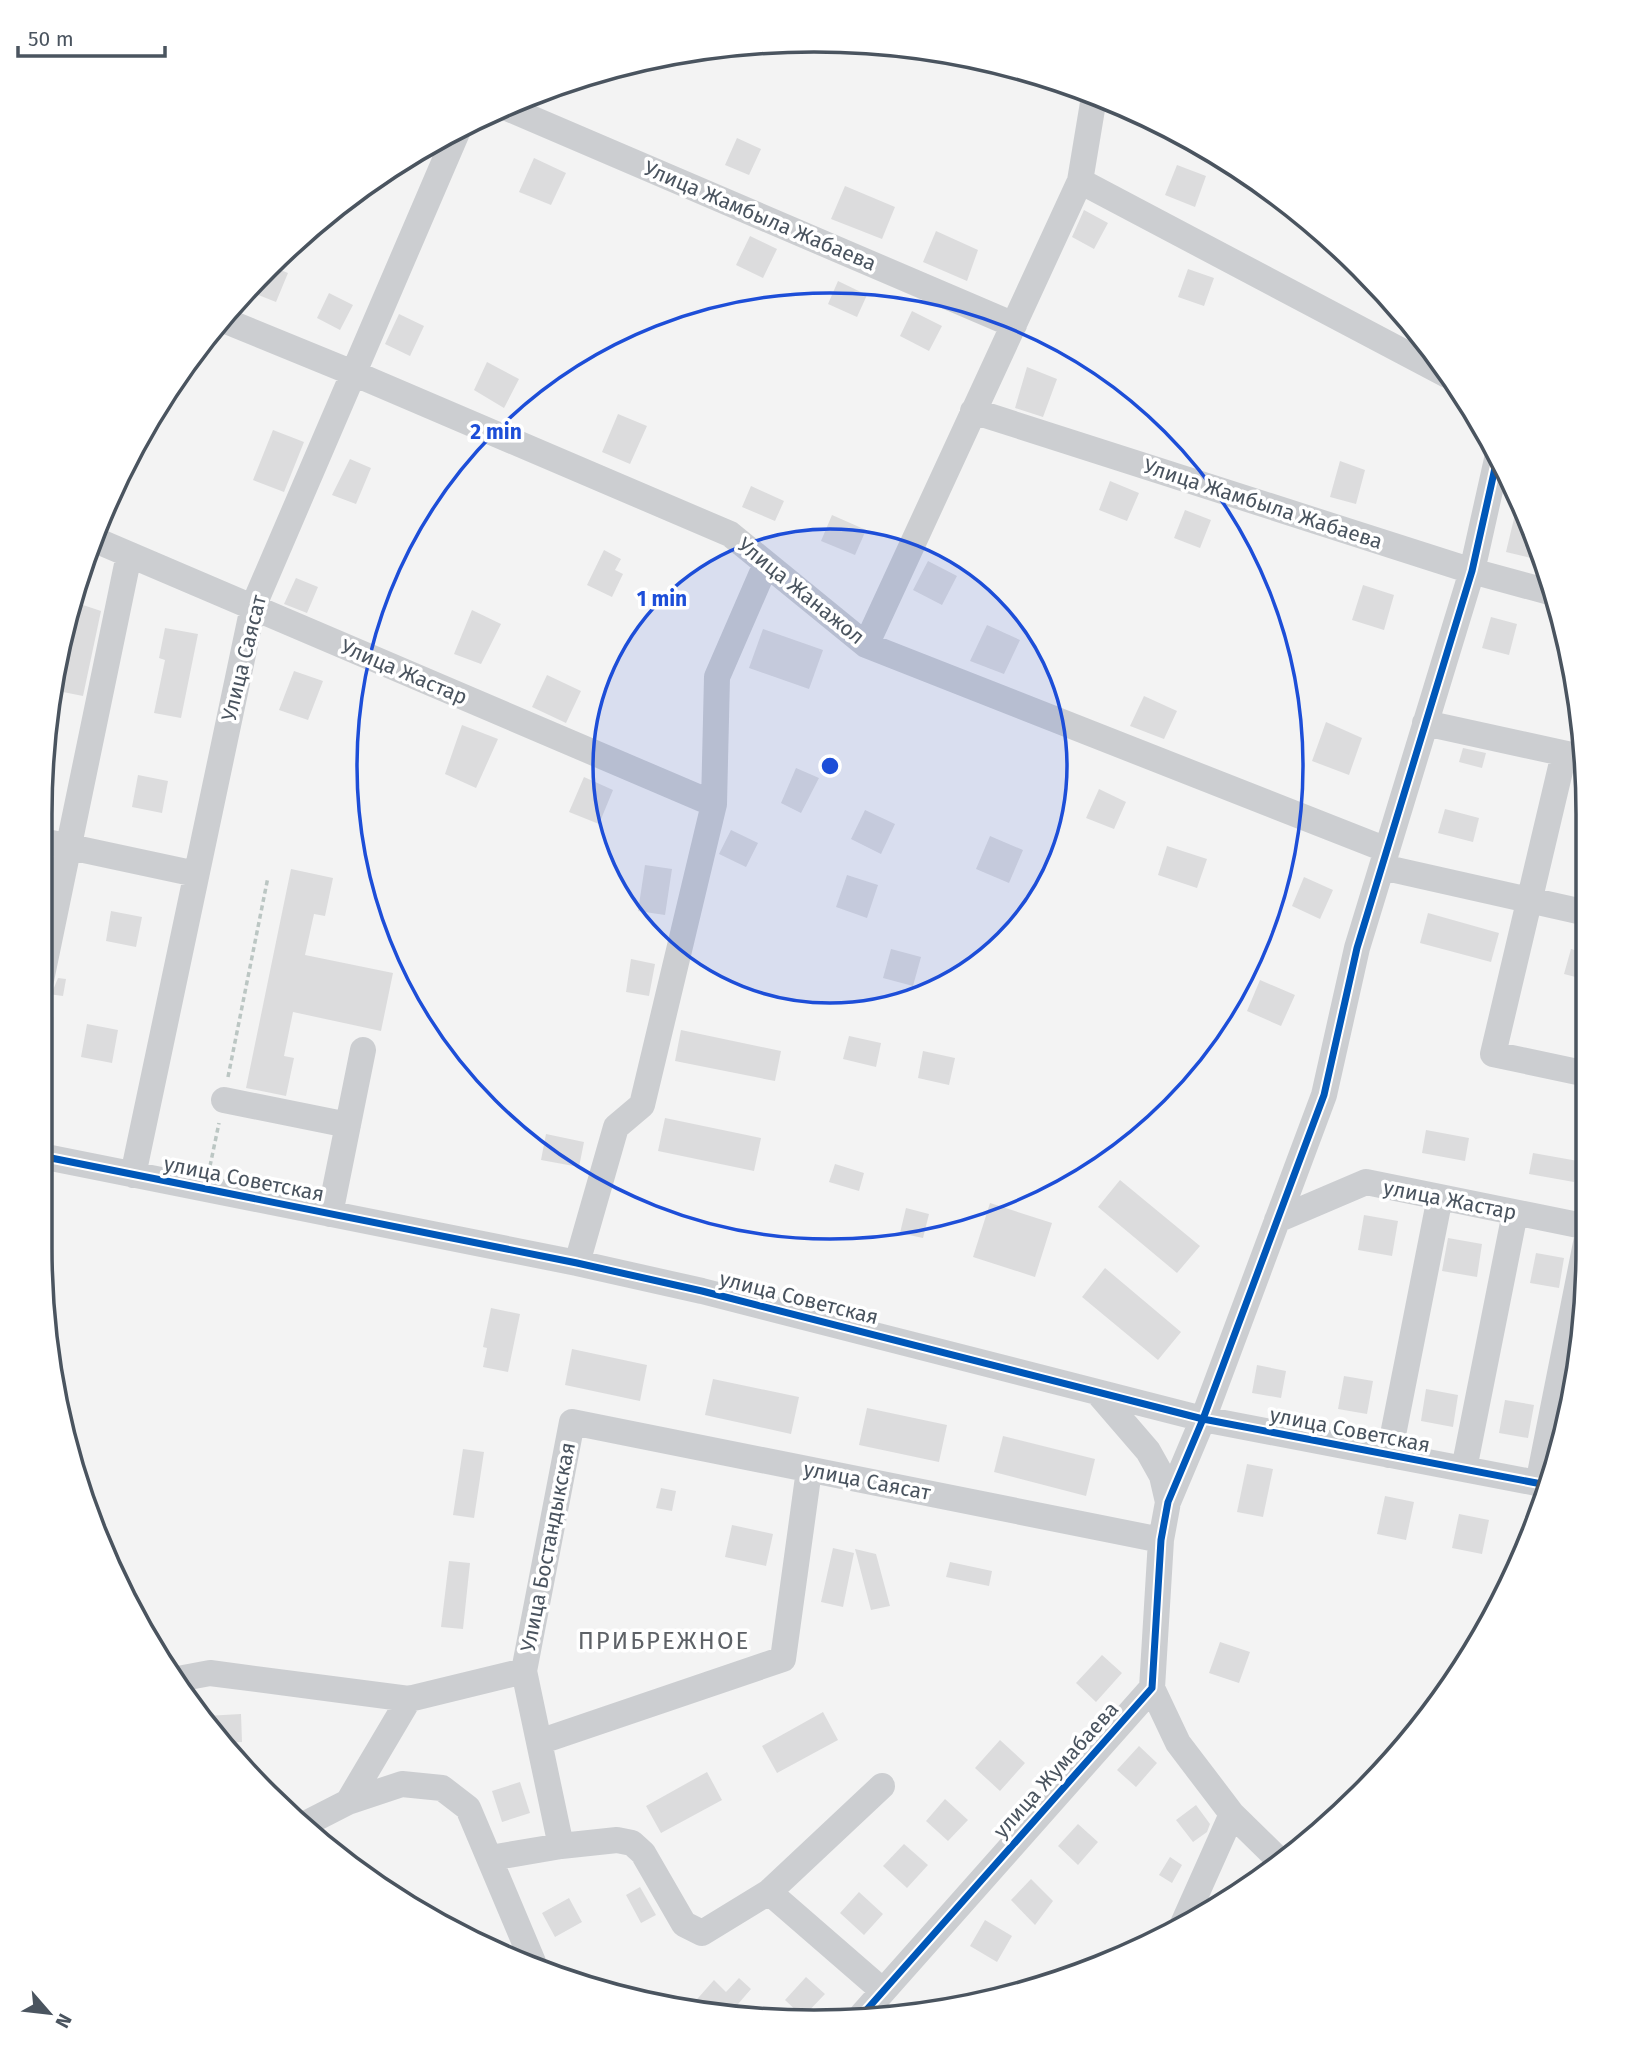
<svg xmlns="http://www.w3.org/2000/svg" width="1628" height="2062" font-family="'Fira Sans',sans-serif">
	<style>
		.building { fill: #dcdcdd }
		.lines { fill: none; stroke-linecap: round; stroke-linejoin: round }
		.path { stroke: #bbc6c3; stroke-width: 3.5; stroke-dasharray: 5 3.5; stroke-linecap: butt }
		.minor { stroke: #ccced1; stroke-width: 26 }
		.cycleway-casing { stroke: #fff; stroke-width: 11 }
		.cycleway { stroke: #0057b8; stroke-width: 7 }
		.ring { fill: none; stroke: #1d4ed8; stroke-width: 3.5 }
		.labels { text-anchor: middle; stroke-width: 7; stroke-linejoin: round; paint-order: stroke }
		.street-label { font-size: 21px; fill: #4a545f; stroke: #fff }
		.quarter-label { font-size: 24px; letter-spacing: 2px; fill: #5e6267; stroke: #fff }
		.rim { fill: none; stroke: #4a545f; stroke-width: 3.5 }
		.centre { fill: #1d4ed8; stroke: #fff; stroke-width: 3.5 }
		.ring-label { font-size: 21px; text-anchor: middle; font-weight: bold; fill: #1d4ed8; stroke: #fff; stroke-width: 7; stroke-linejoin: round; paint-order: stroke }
	</style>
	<rect width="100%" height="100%" fill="#f3f3f3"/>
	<path class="building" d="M 737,138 L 761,149 L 749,175 L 725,165 Z
		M 534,158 L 566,173 L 551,205 L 519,192 Z
		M 1177,165 L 1206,176 L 1195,207 L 1165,195 Z
		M 845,186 L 895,207 L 882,239 L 831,219 Z
		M 1084,210 L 1108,223 L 1094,249 L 1072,237 Z
		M 936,231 L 978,250 L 967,281 L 923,262 Z
		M 750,236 L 777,249 L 763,278 L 736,265 Z
		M 270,266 L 288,273 L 276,302 L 246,290 Z
		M 1188,269 L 1214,278 L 1204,306 L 1178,297 Z
		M 838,281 L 867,295 L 857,317 L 828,304 Z
		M 329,293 L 353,305 L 340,330 L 317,318 Z
		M 912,311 L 942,326 L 929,351 L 900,336 Z
		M 399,314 L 424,326 L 410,356 L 385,344 Z
		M 487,362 L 519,379 L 504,408 L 474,390 Z
		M 1027,367 L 1057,379 L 1043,417 L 1015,408 Z
		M 618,414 L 647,426 L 630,464 L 602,452 Z
		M 273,430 L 304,442 L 284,492 L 253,480 Z
		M 350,459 L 371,468 L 356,504 L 332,495 Z
		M 1340,461 L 1365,470 L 1356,504 L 1330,497 Z
		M 1110,481 L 1139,493 L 1127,521 L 1099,510 Z
		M 751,486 L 784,501 L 775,521 L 742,507 Z
		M 1517,506 L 1539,560 L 1506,552 Z
		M 1185,510 L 1211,520 L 1200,548 L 1174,538 Z
		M 832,515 L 866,530 L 855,555 L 821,541 Z
		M 604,550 L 621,559 L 615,570 L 623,574 L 612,597 L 587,585 Z
		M 928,561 L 957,576 L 942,605 L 913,590 Z
		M 296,578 L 318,587 L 307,613 L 284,604 Z
		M 1363,585 L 1394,595 L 1384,630 L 1352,620 Z
		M 74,602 L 101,611 L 83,696 L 58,691 L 74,619 L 71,617 Z
		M 472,610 L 501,624 L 481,664 L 454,654 Z
		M 1491,617 L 1517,624 L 1509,655 L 1482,648 Z
		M 987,625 L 1020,640 L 1004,674 L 970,661 Z
		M 165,628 L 198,634 L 181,718 L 154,713 L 165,660 L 159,658 Z
		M 763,629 L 823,650 L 809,689 L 749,668 Z
		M 294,671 L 323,681 L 308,720 L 279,710 Z
		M 547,675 L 581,691 L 566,723 L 532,707 Z
		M 1144,696 L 1177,711 L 1164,739 L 1130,726 Z
		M 1326,722 L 1362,738 L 1349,775 L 1312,761 Z
		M 462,725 L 498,739 L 476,788 L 445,774 Z
		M 1463,748 L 1486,753 L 1482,768 L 1459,762 Z
		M 796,768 L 819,778 L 801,813 L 781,803 Z
		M 138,775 L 168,781 L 162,813 L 132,807 Z
		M 584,777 L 613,790 L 599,824 L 569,812 Z
		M 1099,789 L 1126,802 L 1114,829 L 1086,818 Z
		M 1445,809 L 1479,818 L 1473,842 L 1438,833 Z
		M 865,810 L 895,824 L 881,854 L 851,839 Z
		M 731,830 L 758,843 L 746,867 L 719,854 Z
		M 990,836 L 1023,850 L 1009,883 L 976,869 Z
		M 1167,846 L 1207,859 L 1197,888 L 1158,875 Z
		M 645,865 L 672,869 L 665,915 L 638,911 Z
		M 291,869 L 333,878 L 325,916 L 314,914 L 305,955 L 393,973 L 381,1031 L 293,1012 L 284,1056 L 294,1058 L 286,1096 L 246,1088 Z
		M 847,875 L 878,885 L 867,918 L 836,907 Z
		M 1304,877 L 1333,890 L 1320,919 L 1292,906 Z
		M 111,911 L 142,917 L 136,947 L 106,941 Z
		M 1428,913 L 1499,933 L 1491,962 L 1420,943 Z
		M 891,949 L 921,957 L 913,986 L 883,978 Z
		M 1571,949 L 1587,954 L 1587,980 L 1564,974 Z
		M 631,959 L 655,964 L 649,996 L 626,992 Z
		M 58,978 L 66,979 L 63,996 L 48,994 L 53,990 Z
		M 1260,980 L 1295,995 L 1281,1026 L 1247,1011 Z
		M 87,1024 L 118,1030 L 112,1063 L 81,1057 Z
		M 681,1030 L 781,1051 L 775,1081 L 675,1061 Z
		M 849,1036 L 881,1043 L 876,1067 L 843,1059 Z
		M 923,1051 L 955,1058 L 949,1085 L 918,1078 Z
		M 665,1118 L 761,1138 L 754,1171 L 658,1151 Z
		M 1426,1130 L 1469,1138 L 1465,1161 L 1422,1153 Z
		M 546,1134 L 584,1142 L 579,1167 L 541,1160 Z
		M 1533,1153 L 1578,1161 L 1574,1182 L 1529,1174 Z
		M 835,1164 L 864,1173 L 859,1191 L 829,1182 Z
		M 1120,1180 L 1200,1246 L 1177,1273 L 1098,1207 Z
		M 990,1203 L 1052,1223 L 1035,1277 L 973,1257 Z
		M 906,1208 L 929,1214 L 923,1238 L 900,1233 Z
		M 1364,1215 L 1398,1221 L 1392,1256 L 1358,1250 Z
		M 1448,1238 L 1482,1244 L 1477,1277 L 1442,1271 Z
		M 1536,1253 L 1564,1258 L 1559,1288 L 1530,1283 Z
		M 1105,1268 L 1181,1332 L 1158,1360 L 1082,1297 Z
		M 491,1308 L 520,1314 L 508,1372 L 483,1367 L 487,1348 L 483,1347 Z
		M 572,1349 L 647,1365 L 640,1401 L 565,1385 Z
		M 1257,1365 L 1286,1371 L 1281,1398 L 1252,1393 Z
		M 1344,1376 L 1373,1381 L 1367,1414 L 1338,1409 Z
		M 713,1379 L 799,1397 L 791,1434 L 705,1415 Z
		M 1426,1389 L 1458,1395 L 1453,1427 L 1421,1421 Z
		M 1505,1400 L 1534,1405 L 1528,1438 L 1499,1433 Z
		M 867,1408 L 947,1425 L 939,1462 L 859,1445 Z
		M 1003,1436 L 1095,1459 L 1086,1496 L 994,1472 Z
		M 463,1449 L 484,1452 L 474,1518 L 453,1515 Z
		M 1247,1464 L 1273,1469 L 1263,1517 L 1237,1512 Z
		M 661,1488 L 676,1491 L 672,1511 L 656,1508 Z
		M 1385,1496 L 1414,1502 L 1406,1540 L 1377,1534 Z
		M 1459,1514 L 1489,1520 L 1482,1554 L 1452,1548 Z
		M 732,1525 L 773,1534 L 766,1566 L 725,1557 Z
		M 833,1548 L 854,1553 L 843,1607 L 821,1602 Z
		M 855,1549 L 876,1554 L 890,1606 L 871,1610 Z
		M 449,1561 L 470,1563 L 463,1629 L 441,1627 Z
		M 950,1562 L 992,1571 L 989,1586 L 946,1577 Z
		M 1220,1642 L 1250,1652 L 1239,1683 L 1209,1673 Z
		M 1102,1655 L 1122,1673 L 1096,1702 L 1076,1683 Z
		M 823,1712 L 838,1740 L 777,1773 L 762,1746 Z
		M 241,1714 L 242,1742 L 227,1743 L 206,1716 Z
		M 1000,1740 L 1025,1763 L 1000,1791 L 975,1768 Z
		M 1139,1746 L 1157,1763 L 1136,1787 L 1117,1770 Z
		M 707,1772 L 722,1800 L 661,1833 L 646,1806 Z
		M 520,1782 L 530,1813 L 502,1822 L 492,1791 Z
		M 945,1799 L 968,1820 L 948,1841 L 926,1821 Z
		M 1196,1805 L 1210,1824 L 1207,1832 L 1193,1842 L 1176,1820 Z
		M 1078,1824 L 1098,1842 L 1078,1865 L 1058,1846 Z
		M 904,1844 L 928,1865 L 907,1888 L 883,1866 Z
		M 1170,1857 L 1182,1865 L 1172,1883 L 1159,1875 Z
		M 1031,1879 L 1053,1901 L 1035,1925 L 1011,1900 Z
		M 640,1887 L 656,1915 L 641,1923 L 626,1895 Z
		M 859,1892 L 883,1914 L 864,1935 L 840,1913 Z
		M 569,1898 L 582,1922 L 555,1937 L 542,1913 Z
		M 985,1920 L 1012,1936 L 997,1962 L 970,1946 Z
		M 806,1977 L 825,1994 L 803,2017 L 785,2000 Z
		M 739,1978 L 751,1989 L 732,2011 L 691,2006 L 714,1980 L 726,1992 Z"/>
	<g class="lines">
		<path class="path" d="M 228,1077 L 268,877
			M 210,1166 L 219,1123"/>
		<path class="minor" d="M 507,108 L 1014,325
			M 1080,181 L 1447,375
			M 221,319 L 353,373 L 730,534 L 866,645 L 1387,850
			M 973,411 L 1472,571 L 1553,593
			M 93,539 L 714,804
			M 866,645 L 1080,181 L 1094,97
			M 1425,723 L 1585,758
			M 1564,754 L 1493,1054 L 1587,1074
			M 42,841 L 196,874
			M 1382,867 L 1587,913
			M 41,980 L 129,555
			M 224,1100 L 348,1125
			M 41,1156 L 577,1263 L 702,1291 L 1203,1419 L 1547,1485
			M 133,1175 L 253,607 L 458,130
			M 330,1214 L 363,1050
			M 1277,1220 L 1366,1182 L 1588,1227
			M 577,1263 L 616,1127 L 642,1105 L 714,804 L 717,677 L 766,564
			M 1098,1393 L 1148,1451 L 1162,1476 L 1168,1502
			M 1389,1455 L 1440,1197
			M 1464,1469 L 1515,1213
			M 1538,1484 L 1588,1233
			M 178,1679 L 210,1673 L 409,1699 L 524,1671
			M 1152,1688 L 1178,1743 L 1232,1814 L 1280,1861
			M 409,1699 L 348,1802 L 402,1784 L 442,1788 L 468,1808 L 533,1962
			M 539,1742 L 783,1659 L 809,1470
			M 305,1824 L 348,1802
			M 561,1846 L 524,1671 L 572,1422 L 1161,1540
			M 490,1858 L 561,1846 L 617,1840 L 632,1843 L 643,1853 L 684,1924 L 702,1933 L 769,1892 L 882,1786
			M 769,1892 L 883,1991
			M 1182,1926 L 1232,1814
			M 862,2015 L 1152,1688 L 1161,1540 L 1168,1502 L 1203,1419 L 1324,1095 L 1357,948 L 1472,571 L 1497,459"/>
		<defs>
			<path id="cycleway" d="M 41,1156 L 577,1263 L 702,1291 L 1203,1419 L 1547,1485
				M 862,2015 L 1152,1688 L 1161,1540 L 1168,1502 L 1203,1419 L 1324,1095 L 1357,948 L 1472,571 L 1497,459"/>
		</defs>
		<use href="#cycleway" class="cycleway-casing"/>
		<use href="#cycleway" class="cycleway"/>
	</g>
	<circle cx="830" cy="766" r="237" fill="#1d4ed8" fill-opacity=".12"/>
	<g class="ring">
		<circle cx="830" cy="766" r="237"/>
		<circle cx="830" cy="766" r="473"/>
	</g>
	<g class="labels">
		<g class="street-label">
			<text transform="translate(760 216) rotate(23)" y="7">Улица Жамбыла Жабаева</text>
			<text transform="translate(1263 504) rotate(18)" y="7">Улица Жамбыла Жабаева</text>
			<text transform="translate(801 591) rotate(39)" y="7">Улица Жанажол</text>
			<text transform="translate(244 658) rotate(-76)" y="7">Улица Саясат</text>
			<text transform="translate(404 672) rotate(23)" y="7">Улица Жастар</text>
			<text transform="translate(244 1179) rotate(11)" y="7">улица Советская</text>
			<text transform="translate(1450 1200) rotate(11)" y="7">улица Жастар</text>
			<text transform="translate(799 1298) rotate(14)" y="7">улица Советская</text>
			<text transform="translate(1350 1430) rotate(11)" y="7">улица Советская</text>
			<text transform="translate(867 1481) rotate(11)" y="7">улица Саясат</text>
			<text transform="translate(548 1547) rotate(-79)" y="7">Улица Бостандыкская</text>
			<text transform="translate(1056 1770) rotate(-48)" y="7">улица Жумабаева</text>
		</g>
		<g class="quarter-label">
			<text x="664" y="1649">ПРИБРЕЖНОЕ</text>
		</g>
	</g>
	<path d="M0 0H1628V2062H0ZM814 52H814A762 762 0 0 1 1576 814V1248A762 762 0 0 1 814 2010H814A762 762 0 0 1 52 1248V814A762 762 0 0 1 814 52Z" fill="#fff" fill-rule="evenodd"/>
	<path class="rim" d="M814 52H814A762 762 0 0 1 1576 814V1248A762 762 0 0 1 814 2010H814A762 762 0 0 1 52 1248V814A762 762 0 0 1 814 52Z"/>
	<circle cx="830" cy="766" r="10" class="centre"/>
	<g class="ring-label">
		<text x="496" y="439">2 min</text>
		<text x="662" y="606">1 min</text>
	</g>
	<g transform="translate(49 2013) rotate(118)" stroke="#ffffff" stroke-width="5" paint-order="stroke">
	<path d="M0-5L12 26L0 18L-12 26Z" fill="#4a545f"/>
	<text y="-10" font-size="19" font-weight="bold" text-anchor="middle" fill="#4a545f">N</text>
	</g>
	<path d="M18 46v10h147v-10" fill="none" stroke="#4a545f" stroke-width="3.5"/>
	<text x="28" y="46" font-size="21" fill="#4a545f" stroke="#ffffff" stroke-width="5" paint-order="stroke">50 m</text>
</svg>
